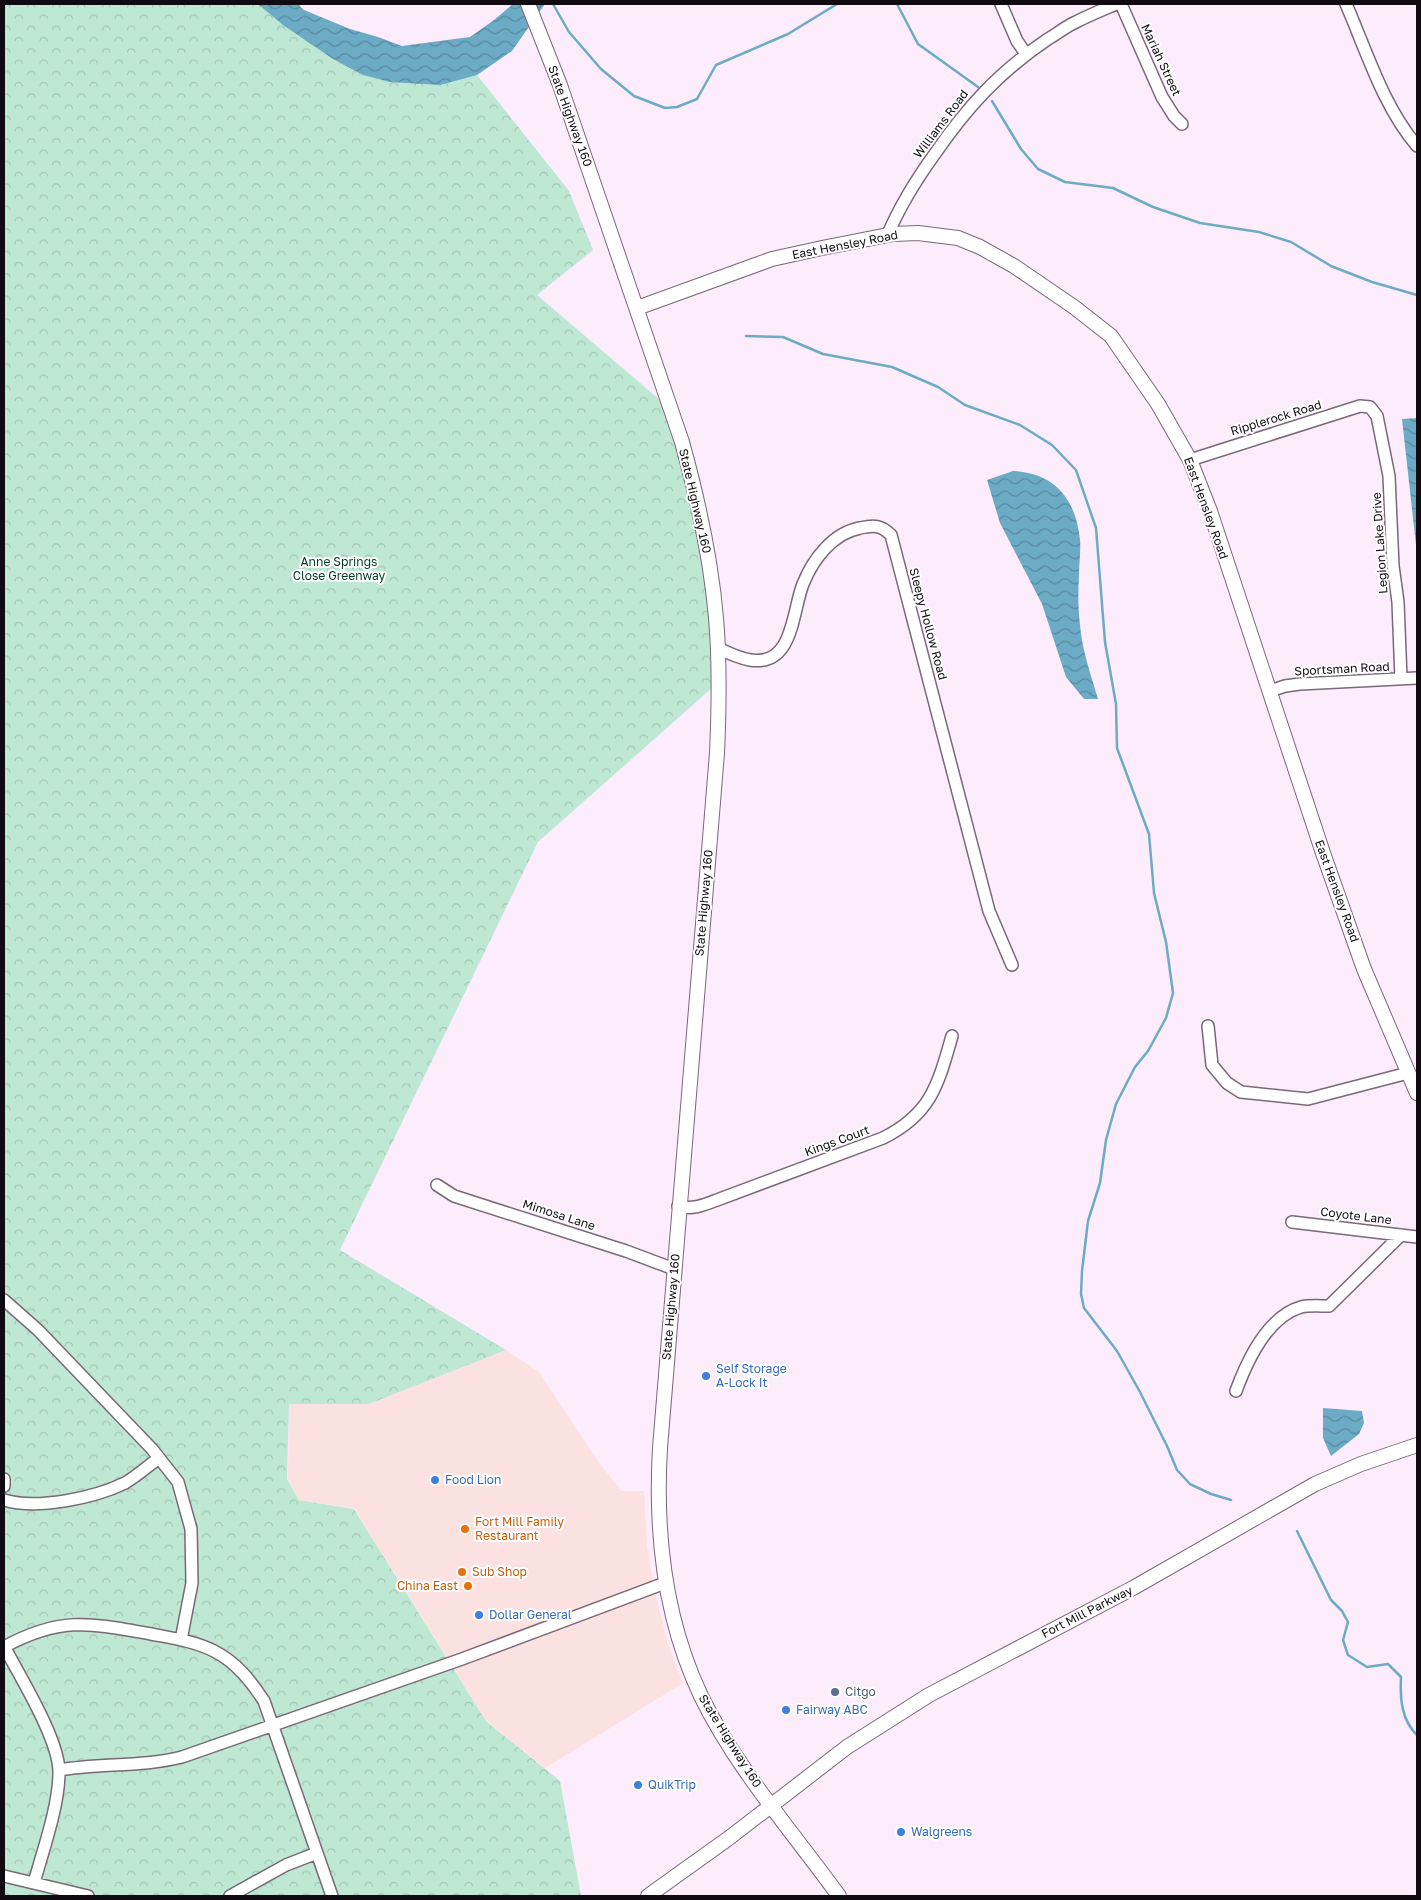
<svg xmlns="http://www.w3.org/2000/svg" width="1421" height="1900" font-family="'Golos Text',sans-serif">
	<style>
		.commercial { fill: #fce1e1 }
		.park { fill: url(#park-crowns) }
		.water { fill: url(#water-waves) }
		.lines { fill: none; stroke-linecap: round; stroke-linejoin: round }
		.stream { stroke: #6cabc5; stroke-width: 2.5 }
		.minor-casing { stroke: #786977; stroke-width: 14 }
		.major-casing { stroke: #786977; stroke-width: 16 }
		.minor { stroke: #fff; stroke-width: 11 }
		.major { stroke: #fff; stroke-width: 14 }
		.shop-dot { fill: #3f7fe0; stroke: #fff; stroke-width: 2 }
		.food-dot { fill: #e8710a; stroke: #fff; stroke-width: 2 }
		.service-dot { fill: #5c6f8a; stroke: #fff; stroke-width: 2 }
		.labels { text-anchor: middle; stroke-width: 4; stroke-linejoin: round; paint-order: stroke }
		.street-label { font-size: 12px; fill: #100b10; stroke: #fff }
		.park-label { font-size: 12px; fill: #043a28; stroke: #fff }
		.shop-label { font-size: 12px; fill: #366cbe; stroke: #fff; text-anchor: start }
		.food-label { font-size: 12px; fill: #c56008; stroke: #fff; text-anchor: start }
		.service-label { font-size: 12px; fill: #4e5e75; stroke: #fff; text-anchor: start }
	</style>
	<defs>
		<pattern id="park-crowns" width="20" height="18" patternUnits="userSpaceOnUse" patternTransform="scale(1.25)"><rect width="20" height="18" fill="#bfe8d4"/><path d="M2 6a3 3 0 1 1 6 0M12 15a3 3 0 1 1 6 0" fill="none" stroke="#a3c6b5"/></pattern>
		<pattern id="water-waves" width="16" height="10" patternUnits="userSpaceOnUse" patternTransform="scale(1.25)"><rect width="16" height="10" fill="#6cabc5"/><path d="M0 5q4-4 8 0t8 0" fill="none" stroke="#57899f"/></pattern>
	</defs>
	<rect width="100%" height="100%" fill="#fdecfc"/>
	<path class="commercial" d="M 506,1350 L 539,1372 L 595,1457 L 621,1491 L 644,1491 L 647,1546 L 654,1589 L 668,1644 L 683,1683 L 545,1768 L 486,1720 L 354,1508 L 299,1500 L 288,1479 L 289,1404 L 369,1404 Z"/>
	<path class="park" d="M 4,4 L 278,4 L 340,42 L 470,58 L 477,75 L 569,191 L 593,250 L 537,295 L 660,400 L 690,492 L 707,586 L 712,688 L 538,842 L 340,1250 L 506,1350 L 369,1404 L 289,1404 L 287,1479 L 299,1500 L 354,1509 L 486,1721 L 560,1781 L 581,1896 L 4,1896 Z"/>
	<path class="water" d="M 258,4 L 298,4 L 304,10 L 350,29 L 378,37 L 402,46 L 470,37 L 494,20 L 513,4 L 545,4 L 512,51 L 477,75 L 440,85 L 390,82 L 363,75 L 333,59 L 283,25 Z
		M 1417,418 L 1417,554 L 1402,419 Z
		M 1013,471 C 1056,473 1076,500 1080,540 C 1081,551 1079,564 1079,575 C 1078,592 1078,608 1080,625 C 1082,650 1091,675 1098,699 L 1084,699 L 1066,677 L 1042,604 L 1000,523 L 987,480 Z
		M 1323,1408 L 1362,1411 L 1364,1423 L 1359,1434 L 1331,1456 L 1323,1438 Z"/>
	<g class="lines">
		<path class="stream" d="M 553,4 L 569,32 L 601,69 L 634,96 L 665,108 L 677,107 L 697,99 L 716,65 L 788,34 L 837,4
			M 897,4 L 918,44 L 978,87
			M 992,101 L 1021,149 L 1038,169 L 1065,182 L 1113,188 L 1153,207 L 1200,223 L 1259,232 L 1291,242 L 1331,266 L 1372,282 L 1417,295
			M 746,336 L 783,337 L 823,354 L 892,367 L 938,387 L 965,405 L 1020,425 L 1052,445 L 1076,470 L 1096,528 L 1105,642 L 1116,704 L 1117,748 L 1149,834 L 1154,893 L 1166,942 L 1173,993 L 1166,1018 L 1148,1051 L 1135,1067 L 1116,1104 L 1106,1140 L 1100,1183 L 1088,1221 L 1082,1271 L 1081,1294 L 1084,1308 L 1117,1351 L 1140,1392 L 1167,1446 L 1177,1470 L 1190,1484 L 1211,1494 L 1231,1500
			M 1297,1531 L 1331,1600 L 1342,1611 L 1348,1622 L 1343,1640 L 1348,1655 L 1367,1667 L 1388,1664 L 1401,1677 C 1400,1697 1401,1720 1417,1735"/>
		<defs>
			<path id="minor" d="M 1001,4 L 1017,41 L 1026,54
				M 1121,4 L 1162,97 L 1174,116 L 1182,124
				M 1346,4 C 1367,52 1383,106 1417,146
				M 888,234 C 900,206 916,180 934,155 C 967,107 999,72 1048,39 C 1057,34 1065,27 1074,23 C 1087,16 1102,10 1116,4
				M 1190,460 L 1360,406 L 1370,407 L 1377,416 L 1389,476 L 1393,566 L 1398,602 L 1401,679
				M 718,648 C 728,653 739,658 750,660 C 794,667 792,611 803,584 C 813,559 833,533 860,528 C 874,525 881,525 891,535 L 989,911 L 1012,965
				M 1270,691 L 1285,686 L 1300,684 L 1417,678
				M 1208,1026 L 1212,1065 L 1227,1083 L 1241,1092 L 1308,1099 L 1408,1073
				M 437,1185 L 454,1196 L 626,1251 L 674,1269
				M 678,1206 C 692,1210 704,1205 717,1200 L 883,1138 C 931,1114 938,1085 952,1036
				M 1292,1222 L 1417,1237
				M 4,1300 L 38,1330 L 152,1449 L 178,1482 L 191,1529 L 192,1583 L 181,1640
				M 1236,1391 C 1247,1361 1267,1317 1301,1307 C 1309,1305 1320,1306 1329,1306 L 1401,1235
				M 4,1479 L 4,1486
				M 4,1500 C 37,1510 94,1498 125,1483 C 137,1476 148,1466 159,1458
				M 4,1646 C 20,1677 59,1739 59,1772 C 59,1806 43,1850 34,1883
				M 4,1647 C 61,1616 90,1623 151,1634 C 172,1638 194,1641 214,1651 C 236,1662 251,1681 264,1701 L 332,1896
				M 59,1770 C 100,1763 142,1767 182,1757 L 462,1659 L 665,1583
				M 4,1876 L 88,1896
				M 230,1896 L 286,1865 L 317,1853"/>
			<path id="major" d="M 528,4 L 560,85 L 682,442 C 698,500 711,558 716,618 C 720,663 719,708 717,753 L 660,1448 C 655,1533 664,1618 701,1696 C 736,1768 792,1831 839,1896
				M 637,308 L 772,259 L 822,248 L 893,234 L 918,233 L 958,238 L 980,247 L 1014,266 L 1074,307 L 1111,336 L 1158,404 L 1190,460 L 1210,511 L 1323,853 L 1364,969 L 1417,1093
				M 648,1896 L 729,1838 L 847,1747 L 929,1695 L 1133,1588 L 1315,1484 L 1361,1464 L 1417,1445"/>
		</defs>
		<use href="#minor" class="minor-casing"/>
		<use href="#major" class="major-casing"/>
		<use href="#minor" class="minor"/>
		<use href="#major" class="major"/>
	</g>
	<g class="shop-dot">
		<circle cx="706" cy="1376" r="5"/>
		<circle cx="435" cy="1480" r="5"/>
		<circle cx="479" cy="1615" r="5"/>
		<circle cx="786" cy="1710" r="5"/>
		<circle cx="638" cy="1785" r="5"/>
		<circle cx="901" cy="1832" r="5"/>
	</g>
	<g class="food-dot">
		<circle cx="465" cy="1529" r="5"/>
		<circle cx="462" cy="1572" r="5"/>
		<circle cx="468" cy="1586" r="5"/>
	</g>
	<circle class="service-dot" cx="835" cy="1692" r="5"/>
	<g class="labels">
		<g class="street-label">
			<text transform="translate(1161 60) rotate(65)" y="4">Mariah Street</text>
			<text transform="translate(570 116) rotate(70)" y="4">State Highway 160</text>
			<text transform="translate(941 124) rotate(-53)" y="4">Williams Road</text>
			<text transform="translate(845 245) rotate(-11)" y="4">East Hensley Road</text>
			<text transform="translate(1276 418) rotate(-17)" y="4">Ripplerock Road</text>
			<text transform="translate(695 501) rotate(77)" y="4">State Highway 160</text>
			<text transform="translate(1206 508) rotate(70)" y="4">East Hensley Road</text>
			<text transform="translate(1380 543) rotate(-94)" y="4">Legion Lake Drive</text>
			<text transform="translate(928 624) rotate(75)" y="4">Sleepy Hollow Road</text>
			<text transform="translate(1342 669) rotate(-3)" y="4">Sportsman Road</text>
			<text transform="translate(1337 891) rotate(70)" y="4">East Hensley Road</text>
			<text transform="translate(704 903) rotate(-85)" y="4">State Highway 160</text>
			<text transform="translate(837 1141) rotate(-20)" y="4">Kings Court</text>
			<text transform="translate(559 1215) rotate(18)" y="4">Mimosa Lane</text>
			<text transform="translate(1356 1216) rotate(7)" y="4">Coyote Lane</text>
			<text transform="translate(671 1307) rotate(-85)" y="4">State Highway 160</text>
			<text transform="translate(1087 1612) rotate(-27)" y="4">Fort Mill Parkway</text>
			<text transform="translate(730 1741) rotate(58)" y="4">State Highway 160</text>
		</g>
		<g class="park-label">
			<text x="339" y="566">Anne Springs<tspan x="339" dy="14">Close Greenway</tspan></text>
		</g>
		<g class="shop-label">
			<text x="716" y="1373">Self Storage<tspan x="716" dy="14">A-Lock It</tspan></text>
			<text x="445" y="1484">Food Lion</text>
			<text x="489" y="1619">Dollar General</text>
			<text x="796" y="1714">Fairway ABC</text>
			<text x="648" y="1789">QuikTrip</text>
			<text x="911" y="1836">Walgreens</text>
		</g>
		<g class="food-label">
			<text x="475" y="1526">Fort Mill Family<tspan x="475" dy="14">Restaurant</tspan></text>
			<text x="472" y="1576">Sub Shop</text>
			<text x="458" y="1590" text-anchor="end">China East</text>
		</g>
		<g class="service-label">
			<text x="845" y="1696">Citgo</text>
		</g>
	</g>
	<rect width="1421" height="1900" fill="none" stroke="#100b10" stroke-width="10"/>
</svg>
